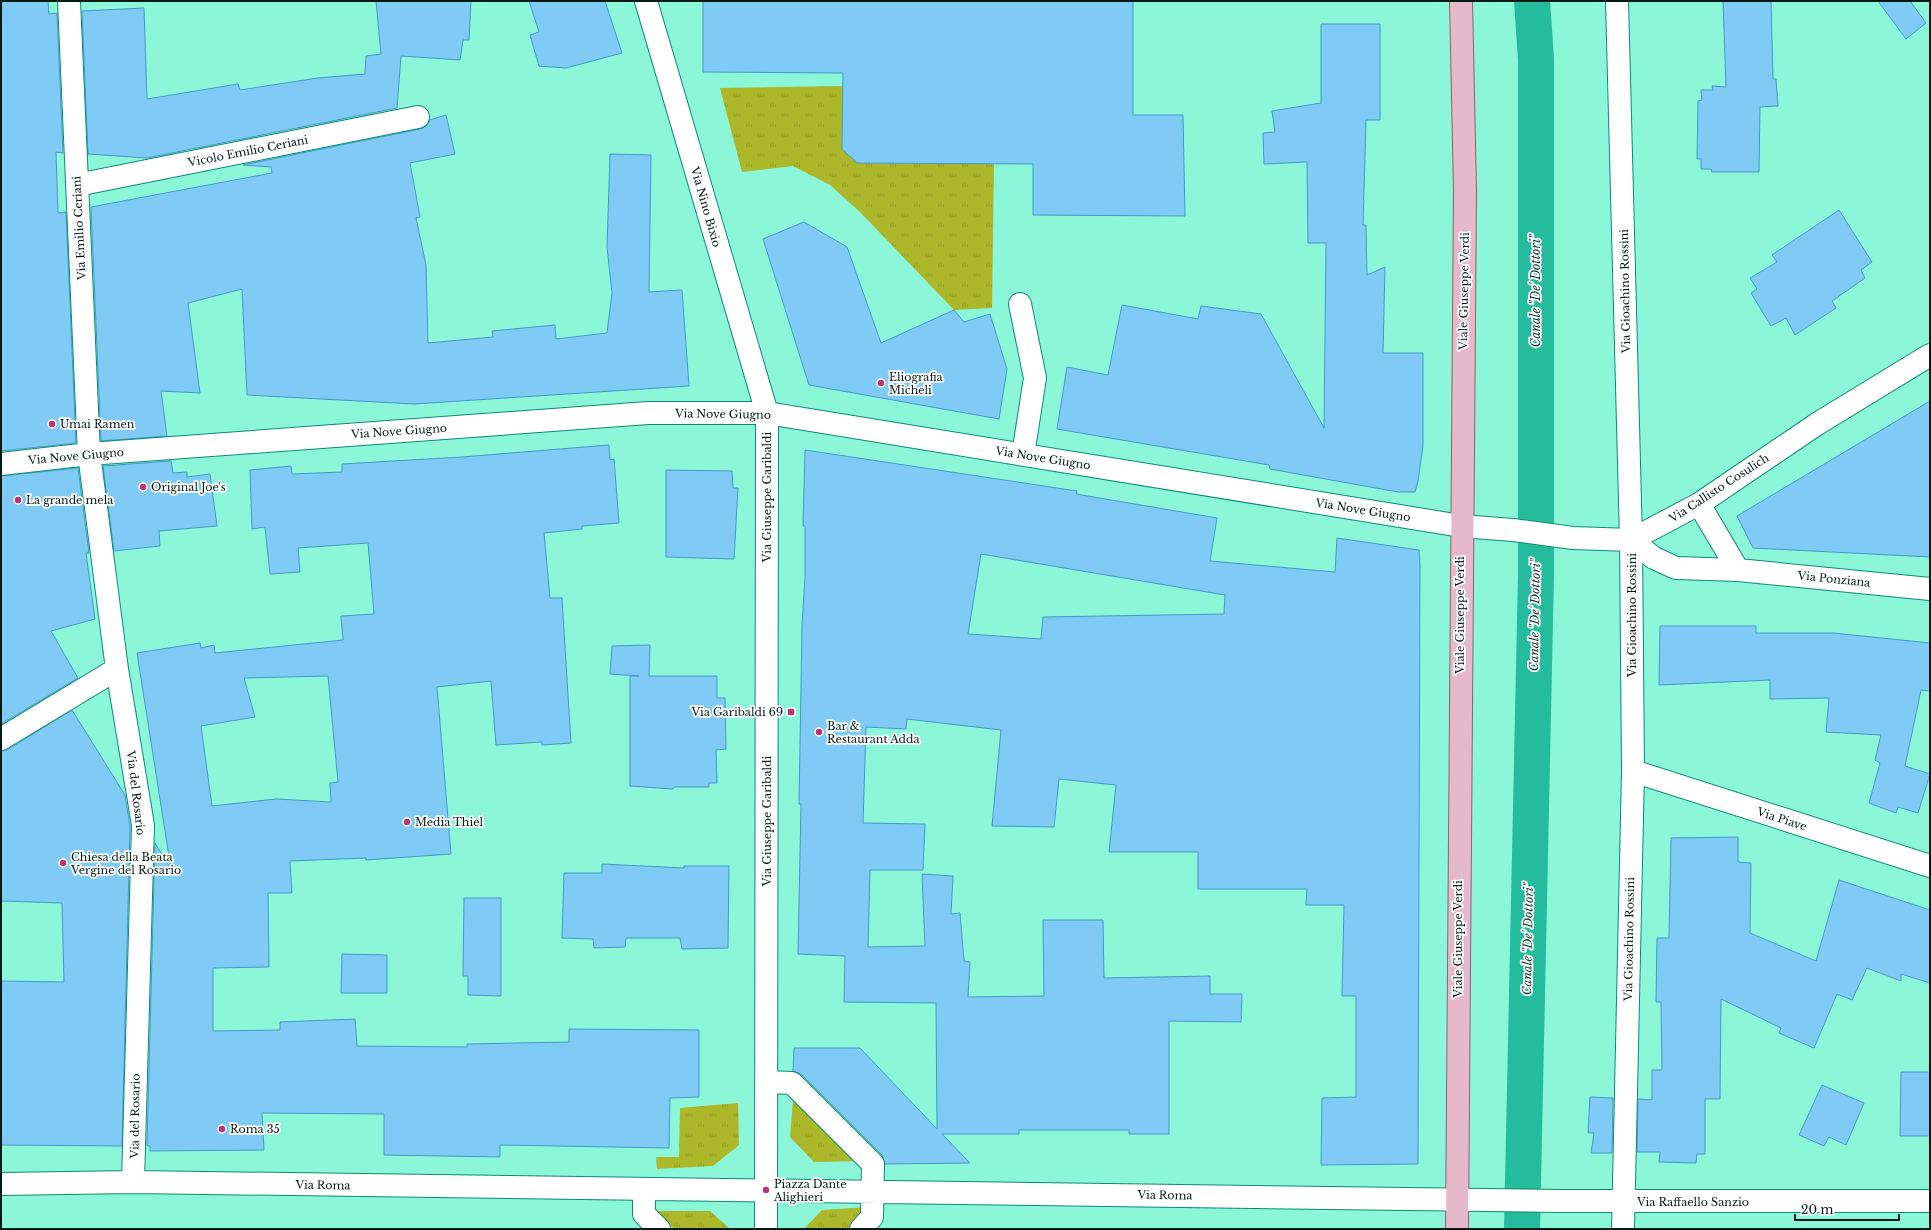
<svg xmlns="http://www.w3.org/2000/svg" width="1931" height="1230" font-family="'Libre Baskerville',serif">
	<style>
		.grass { fill: url(#grass-tufts) }
		.lines { fill: none; stroke-linecap: round; stroke-linejoin: round }
		.canal { stroke: #25bc9d; stroke-width: 36 }
		.building { fill: #80cbf6; stroke: #439ac8; fill-rule: evenodd }
		.minor-casing { stroke: #098c74; stroke-width: 24 }
		.major-casing { stroke: #8b6273; stroke-width: 24 }
		.minor { stroke: #fff; stroke-width: 22 }
		.major { stroke: #e5b8ca; stroke-width: 22 }
		.poi-dot { fill: #ba3477; stroke: #fff; stroke-width: 1.5 }
		.labels { text-anchor: middle; stroke-width: 3.5; stroke-linejoin: round; paint-order: stroke }
		.street-label { font-size: 11px; fill: #031a14; stroke: #fff }
		.poi-label { font-size: 11px; fill: #031a14; stroke: #fff; text-anchor: start }
		.water-label { font-size: 12px; font-style: italic; fill: #14322a; stroke: #fff }
	</style>
	<defs>
		<pattern id="grass-tufts" width="24" height="20" patternUnits="userSpaceOnUse"><rect width="24" height="20" fill="#acb729"/><path d="M3 7l-1-3M5 7V3M7 7l1-3M15 17l-1-3M17 17v-4M19 17l1-3" fill="none" stroke="#929d24"/></pattern>
	</defs>
	<rect width="100%" height="100%" fill="#8cf6d9"/>
	<path class="grass" d="M 843,86 L 842,148 L 857,163 L 994,164 L 992,308 L 954,310 L 860,212 L 830,185 L 793,166 L 742,172 L 720,88 Z
		M 794,1089 L 866,1161 L 814,1162 L 790,1137 Z
		M 738,1103 L 739,1145 L 713,1166 L 657,1169 L 656,1157 L 679,1157 L 680,1108 Z
		M 867,1207 L 848,1229 L 804,1229 L 822,1210 Z
		M 656,1211 L 710,1211 L 730,1229 L 674,1229 Z"/>
	<g class="lines">
		<path class="canal" d="M 1522,1229 L 1536,574 L 1536,59 L 1532,1"/>
	</g>
	<path class="building" d="M 1,1 L 48,1 L 49,14 L 57,13 L 63,153 L 56,152 L 58,213 L 66,212 L 76,443 L 1,451 Z
		M 376,1 L 471,1 L 469,40 L 463,40 L 460,60 L 401,56 L 397,108 L 147,158 L 88,154 L 82,11 L 144,8 L 147,99 L 238,84 L 240,90 L 318,78 L 365,74 L 366,56 L 381,54 Z
		M 529,1 L 605,1 L 622,53 L 566,68 L 539,66 L 530,35 L 539,32 Z
		M 703,1 L 1133,1 L 1133,115 L 1183,115 L 1185,216 L 1033,215 L 1033,164 L 857,163 L 842,149 L 843,73 L 703,72 Z
		M 1723,1 L 1771,1 L 1773,79 L 1776,79 L 1778,106 L 1760,107 L 1759,172 L 1712,172 L 1711,169 L 1701,169 L 1701,159 L 1697,159 L 1698,101 L 1702,100 L 1701,90 L 1713,90 L 1712,86 L 1726,87 Z
		M 1878,1 L 1910,1 L 1926,23 L 1906,39 Z
		M 1321,24 L 1380,24 L 1380,120 L 1366,120 L 1363,225 L 1366,225 L 1367,275 L 1385,267 L 1383,353 L 1423,353 L 1423,446 L 1418,481 L 1415,492 L 1398,492 L 1270,469 L 1269,465 L 1057,429 L 1067,367 L 1108,375 L 1122,305 L 1198,319 L 1201,306 L 1261,314 L 1324,428 L 1326,243 L 1308,243 L 1307,162 L 1264,164 L 1263,133 L 1275,132 L 1272,111 L 1321,103 Z
		M 446,115 L 455,154 L 410,163 L 420,217 L 416,218 L 426,265 L 428,343 L 493,337 L 492,331 L 555,325 L 556,339 L 607,333 L 612,293 L 607,247 L 610,154 L 651,155 L 649,292 L 682,290 L 689,386 L 414,404 L 247,395 L 242,289 L 188,303 L 200,393 L 161,391 L 167,436 L 101,441 L 91,207 L 272,173 L 271,167 L 243,165 L 420,129 L 426,126 L 430,120 Z
		M 1839,210 L 1872,262 L 1861,270 L 1865,278 L 1832,301 L 1836,308 L 1795,335 L 1786,318 L 1771,326 L 1751,293 L 1757,289 L 1750,278 L 1777,262 L 1772,255 Z
		M 804,222 L 847,247 L 881,343 L 954,310 L 964,322 L 990,314 L 1007,369 L 999,419 L 809,385 L 763,239 Z
		M 1930,401 L 1930,557 L 1753,548 L 1737,516 Z
		M 609,445 L 610,460 L 614,459 L 619,523 L 582,526 L 582,529 L 544,533 L 550,598 L 562,598 L 571,743 L 542,745 L 542,742 L 496,745 L 491,681 L 437,687 L 451,854 L 366,860 L 366,858 L 290,861 L 292,893 L 268,893 L 269,967 L 213,968 L 213,1031 L 280,1030 L 280,1022 L 355,1019 L 357,1046 L 467,1047 L 467,1044 L 569,1042 L 569,1029 L 699,1030 L 699,1097 L 670,1098 L 669,1148 L 500,1145 L 500,1157 L 384,1155 L 384,1114 L 262,1113 L 264,1150 L 150,1151 L 150,1146 L 147,1146 L 155,843 L 171,869 L 137,653 L 200,643 L 201,648 L 214,645 L 215,653 L 343,640 L 341,616 L 374,614 L 368,543 L 298,548 L 300,572 L 270,574 L 265,527 L 252,529 L 250,470 L 291,466 L 292,474 L 342,472 L 342,464 L 462,457 ZM 328,676 L 338,782 L 330,783 L 331,802 L 276,799 L 212,806 L 201,726 L 255,717 L 244,678 Z
		M 805,450 L 1077,491 L 1076,494 L 1217,518 L 1210,561 L 1335,572 L 1337,538 L 1419,550 L 1420,564 L 1418,1164 L 1321,1165 L 1322,1098 L 1356,1097 L 1356,996 L 1342,996 L 1344,905 L 1306,905 L 1307,889 L 1198,889 L 1198,852 L 1109,852 L 1116,785 L 1059,779 L 1054,827 L 992,826 L 1001,730 L 907,719 L 906,729 L 866,727 L 863,823 L 925,824 L 923,870 L 870,870 L 868,947 L 925,946 L 922,874 L 953,876 L 951,914 L 960,913 L 964,961 L 970,962 L 968,997 L 1044,996 L 1043,920 L 1103,920 L 1104,978 L 1210,976 L 1210,994 L 1242,994 L 1241,1022 L 1169,1021 L 1169,1134 L 1129,1134 L 1129,1130 L 1019,1130 L 1019,1134 L 942,1134 L 970,1163 L 885,1164 L 882,1155 L 801,1074 L 793,1071 L 794,1048 L 860,1048 L 937,1129 L 936,1003 L 844,1002 L 845,956 L 798,954 L 801,804 L 799,804 L 802,626 L 805,578 L 805,526 L 803,526 ZM 981,554 L 1225,595 L 1224,614 L 1043,617 L 1041,639 L 968,634 Z
		M 171,461 L 173,473 L 187,472 L 187,477 L 210,474 L 217,526 L 159,531 L 160,546 L 114,551 L 103,466 Z
		M 78,468 L 89,553 L 86,553 L 95,619 L 51,631 L 78,678 L 1,724 L 1,476 Z
		M 666,470 L 732,471 L 733,488 L 738,488 L 734,559 L 666,557 Z
		M 1660,626 L 1756,626 L 1756,633 L 1833,633 L 1930,643 L 1930,691 L 1921,690 L 1905,766 L 1930,774 L 1918,813 L 1898,807 L 1896,813 L 1869,803 L 1880,763 L 1875,760 L 1881,735 L 1826,732 L 1829,698 L 1770,699 L 1770,680 L 1659,685 Z
		M 650,645 L 649,676 L 717,676 L 717,698 L 725,698 L 726,749 L 716,750 L 717,783 L 709,783 L 709,787 L 674,787 L 673,789 L 630,786 L 630,676 L 639,676 L 610,674 L 612,646 Z
		M 72,710 L 125,795 L 130,826 L 122,1146 L 1,1145 L 1,981 L 64,982 L 62,903 L 1,901 L 1,751 L 7,750 Z
		M 1738,837 L 1738,862 L 1751,863 L 1750,933 L 1816,961 L 1839,880 L 1930,910 L 1930,983 L 1901,974 L 1901,981 L 1867,968 L 1852,1000 L 1837,994 L 1814,1048 L 1779,1033 L 1781,1028 L 1721,999 L 1720,1099 L 1705,1099 L 1705,1154 L 1697,1154 L 1696,1163 L 1659,1162 L 1660,1152 L 1637,1152 L 1638,1099 L 1652,1100 L 1652,1070 L 1662,1070 L 1661,1002 L 1656,1002 L 1657,938 L 1669,938 L 1671,838 Z
		M 602,864 L 684,868 L 684,866 L 729,866 L 728,948 L 682,949 L 680,938 L 626,938 L 625,947 L 594,948 L 593,939 L 562,938 L 564,873 L 602,873 Z
		M 464,898 L 501,898 L 501,996 L 468,995 L 468,976 L 463,976 Z
		M 342,954 L 387,955 L 387,993 L 341,993 Z
		M 1901,1072 L 1930,1072 L 1930,1136 L 1900,1136 Z
		M 1822,1085 L 1864,1103 L 1846,1145 L 1829,1137 L 1824,1146 L 1799,1135 Z
		M 1590,1097 L 1613,1098 L 1612,1153 L 1591,1153 L 1594,1133 L 1588,1133 Z"/>
	<g class="lines">
		<defs>
			<path id="minor" d="M 69,1 L 89,454 L 117,669 L 143,825 L 133,1182
				M 646,1 L 767,413 L 766,1229
				M 1617,1 L 1631,540 L 1633,771 L 1623,1229
				M 77,185 L 418,117
				M 1020,304 L 1035,378 L 1023,455
				M 1,464 L 89,454 L 648,413 L 767,413 L 1461,526 L 1513,530 L 1573,538 L 1631,540 L 1699,504 L 1817,424 L 1930,355
				M 1699,504 L 1738,570
				M 1631,540 L 1654,558 L 1676,568 L 1738,570 L 1930,589
				M 1,739 L 117,669
				M 1633,771 L 1930,866
				M 767,1082 L 792,1083 L 873,1164 L 872,1217 L 861,1229
				M 1,1184 L 133,1182 L 1560,1201 L 1930,1201
				M 644,1189 L 644,1214 L 659,1229"/>
			<path id="major" d="M 1457,1229 L 1465,191 L 1461,1"/>
		</defs>
		<use href="#minor" class="minor-casing"/>
		<use href="#major" class="major-casing"/>
		<use href="#minor" class="minor"/>
		<use href="#major" class="major"/>
	</g>
	<g class="poi-dot">
		<circle cx="881" cy="383" r="4"/>
		<circle cx="52" cy="424" r="4"/>
		<circle cx="143" cy="487" r="4"/>
		<circle cx="18" cy="500" r="4"/>
		<rect x="787" y="708" width="8" height="8" rx="2"/>
		<circle cx="819" cy="732" r="4"/>
		<circle cx="407" cy="822" r="4"/>
		<circle cx="63" cy="863" r="4"/>
		<circle cx="222" cy="1129" r="4"/>
		<circle cx="766" cy="1190" r="4"/>
	</g>
	<g class="labels">
		<g class="street-label">
			<text transform="translate(248 151) rotate(-11)" y="4">Vicolo Emilio Ceriani</text>
			<text transform="translate(706 207) rotate(74)" y="4">Via Nino Bixio</text>
			<text transform="translate(79 228) rotate(-93)" y="4">Via Emilio Ceriani</text>
			<text transform="translate(1464 291) rotate(-89)" y="4">Viale Giuseppe Verdi</text>
			<text transform="translate(1625 291) rotate(-91)" y="4">Via Gioachino Rossini</text>
			<text transform="translate(723 414) rotate(1)" y="4">Via Nove Giugno</text>
			<text transform="translate(399 431) rotate(-4)" y="4">Via Nove Giugno</text>
			<text transform="translate(76 456) rotate(-5)" y="4">Via Nove Giugno</text>
			<text transform="translate(1043 458) rotate(9)" y="4">Via Nove Giugno</text>
			<text transform="translate(1719 488) rotate(-33)" y="4">Via Callisto Cosulich</text>
			<text transform="translate(767 497) rotate(-90)" y="4">Via Giuseppe Garibaldi</text>
			<text transform="translate(1363 510) rotate(9)" y="4">Via Nove Giugno</text>
			<text transform="translate(1834 579) rotate(6)" y="4">Via Ponziana</text>
			<text transform="translate(1460 615) rotate(-90)" y="4">Viale Giuseppe Verdi</text>
			<text transform="translate(1632 615) rotate(-90)" y="4">Via Gioachino Rossini</text>
			<text transform="translate(136 793) rotate(83)" y="4">Via del Rosario</text>
			<text transform="translate(1782 819) rotate(18)" y="4">Via Piave</text>
			<text transform="translate(767 821) rotate(-90)" y="4">Via Giuseppe Garibaldi</text>
			<text transform="translate(1458 939) rotate(-90)" y="4">Viale Giuseppe Verdi</text>
			<text transform="translate(1629 939) rotate(-89)" y="4">Via Gioachino Rossini</text>
			<text transform="translate(135 1116) rotate(-89)" y="4">Via del Rosario</text>
			<text transform="translate(323 1185) rotate(1)" y="4">Via Roma</text>
			<text transform="translate(1165 1195) rotate(1)" y="4">Via Roma</text>
			<text x="1693" y="1206">Via Raffaello Sanzio</text>
		</g>
		<g class="poi-label">
			<text x="889" y="381">Eliografia<tspan x="889" dy="13">Micheli</tspan></text>
			<text x="60" y="428">Umai Ramen</text>
			<text x="151" y="491">Original Joe's</text>
			<text x="26" y="504">La grande mela</text>
			<text x="783" y="716" text-anchor="end">Via Garibaldi 69</text>
			<text x="827" y="730">Bar &amp;<tspan x="827" dy="13">Restaurant Adda</tspan></text>
			<text x="415" y="826">Media Thiel</text>
			<text x="71" y="861">Chiesa della Beata<tspan x="71" dy="13">Vergine del Rosario</tspan></text>
			<text x="230" y="1133">Roma 35</text>
			<text x="774" y="1188">Piazza Dante<tspan x="774" dy="13">Alighieri</tspan></text>
		</g>
		<g class="water-label">
			<text transform="translate(1536 291) rotate(-90)" y="4">Canale "De' Dottori"</text>
			<text transform="translate(1535 615) rotate(-89)" y="4">Canale "De' Dottori"</text>
			<text transform="translate(1528 939) rotate(-89)" y="4">Canale "De' Dottori"</text>
		</g>
	</g>
	<rect width="1931" height="1230" fill="none" stroke="#031a14" stroke-width="4"/>
	<path d="M1795 1214v6h104v-6" fill="none" stroke="#031a14" stroke-width="2"/>
	<text x="1801" y="1214" font-size="12" fill="#031a14" stroke="#ffffff" stroke-width="3" paint-order="stroke">20 m</text>
</svg>
